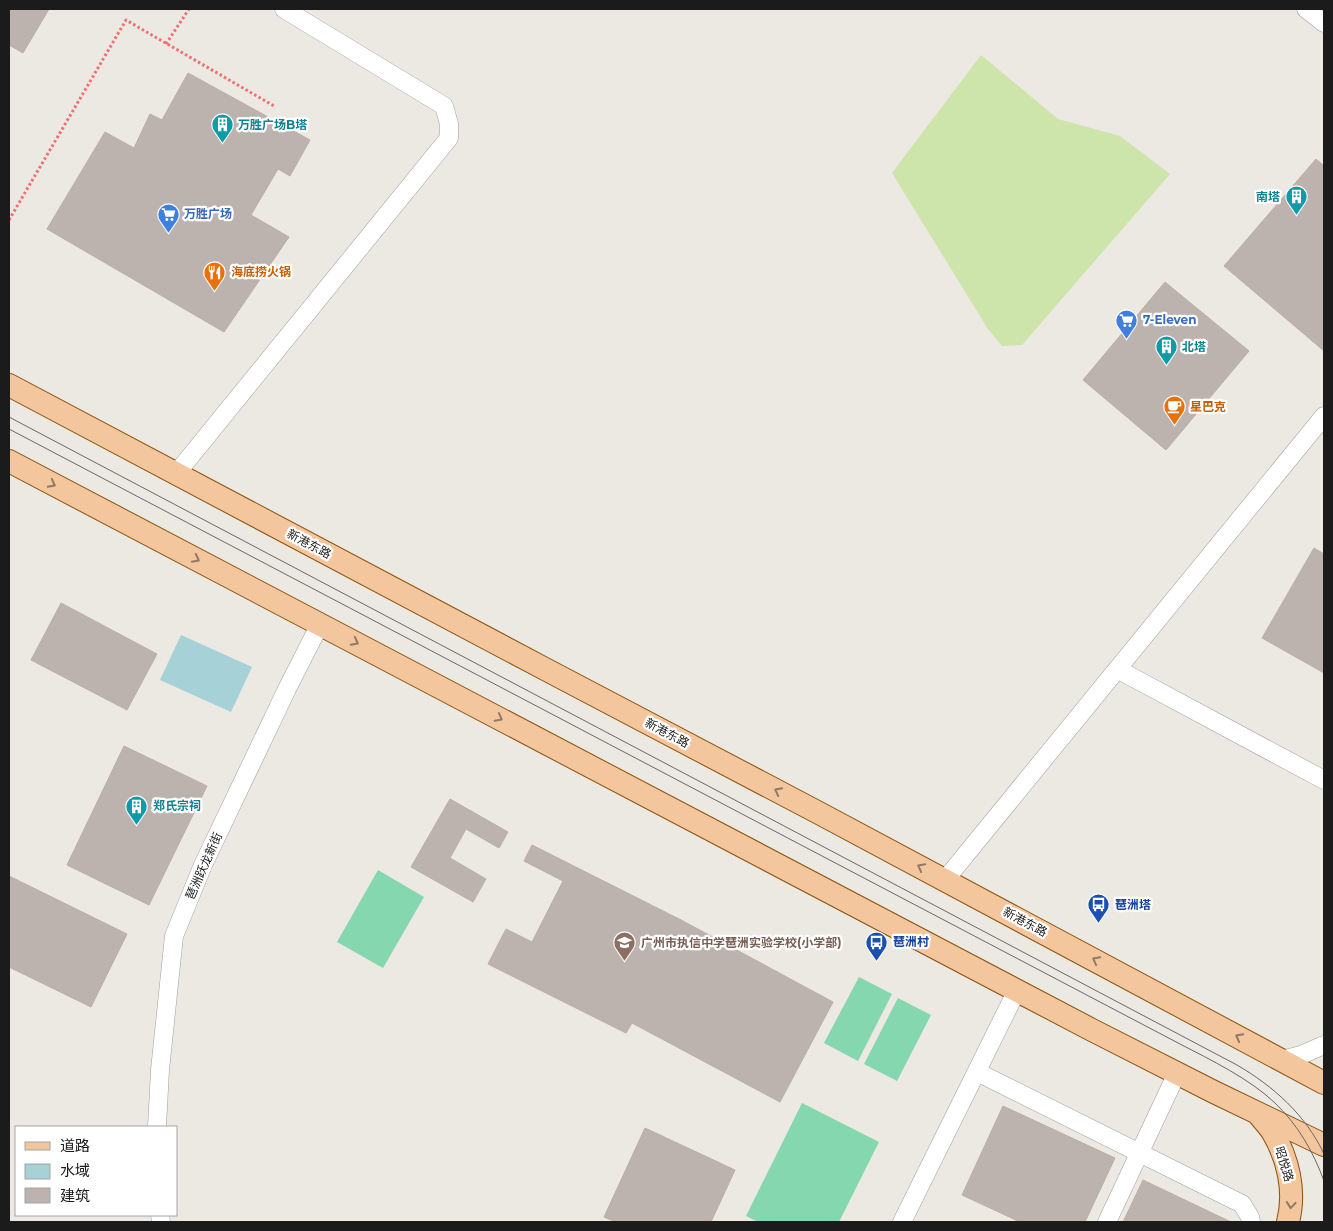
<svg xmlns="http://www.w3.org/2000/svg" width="1333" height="1231" font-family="Montserrat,'Noto Sans SC',sans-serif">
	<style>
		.grass { fill: #cde4aa }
		.pitch { fill: #84d7ae }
		.water { fill: #a5d1d7 }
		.building { fill: #bcb3af; stroke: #bdada5 }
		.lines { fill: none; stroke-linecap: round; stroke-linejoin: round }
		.minor-casing { stroke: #9f9f9f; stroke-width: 19 }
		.major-casing { stroke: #88510a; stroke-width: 24 }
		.path { stroke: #ef7070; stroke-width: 3; stroke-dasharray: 2.5 2.5; stroke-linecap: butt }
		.minor { stroke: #fff; stroke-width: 18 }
		.major { stroke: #f4c69e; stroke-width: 22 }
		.tram { stroke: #696969; stroke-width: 1 }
		.oneway { stroke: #927963 }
		.labels { text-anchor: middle; stroke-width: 4.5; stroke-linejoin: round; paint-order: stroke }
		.culture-label { font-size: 12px; font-weight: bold; fill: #0d838f; stroke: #fff; text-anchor: start }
		.shop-label { font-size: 12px; font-weight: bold; fill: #366cbe; stroke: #fff; text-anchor: start }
		.food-label { font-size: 12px; font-weight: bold; fill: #c56008; stroke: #fff; text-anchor: start }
		.street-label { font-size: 12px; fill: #1b1b1b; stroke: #fff }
		.transit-label { font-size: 12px; font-weight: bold; fill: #164399; stroke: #fff; text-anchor: start }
		.education-label { font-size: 12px; font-weight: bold; fill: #785e54; stroke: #fff; text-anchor: start }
	</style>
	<rect width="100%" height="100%" fill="#ece8e2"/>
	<path class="grass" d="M 981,55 L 1058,119 L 1120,136 L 1170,174 L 1022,345 L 1002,346 L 988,329 L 892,173 Z"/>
	<path class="pitch" d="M 378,870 L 424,897 L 383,968 L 337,942 Z
		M 859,977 L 892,994 L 858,1061 L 824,1043 Z
		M 898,998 L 931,1015 L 897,1081 L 864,1064 Z
		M 802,1103 L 879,1142 L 839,1222 L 758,1222 L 746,1216 Z"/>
	<path class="water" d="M 181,635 L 252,667 L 231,712 L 160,680 Z"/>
	<path class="building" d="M 9,9 L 49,9 L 23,53 L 9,45 Z
		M 188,73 L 310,140 L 290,176 L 278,169 L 251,215 L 289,237 L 224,332 L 47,229 L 105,132 L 134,148 L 150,114 L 162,120 Z
		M 1316,159 L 1324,166 L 1324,351 L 1224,266 Z
		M 1165,282 L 1249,351 L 1166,450 L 1083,380 Z
		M 1314,548 L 1324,554 L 1324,673 L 1262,638 Z
		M 61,603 L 157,654 L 127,710 L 31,660 Z
		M 124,746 L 207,786 L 149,905 L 67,865 Z
		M 450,799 L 508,832 L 499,848 L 466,829 L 450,858 L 486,879 L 473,902 L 411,867 Z
		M 532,845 L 683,921 L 833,1002 L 780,1102 L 632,1023 L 626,1033 L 488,964 L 506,929 L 532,942 L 563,881 L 524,861 Z
		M 9,876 L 127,934 L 91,1007 L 9,967 Z
		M 1003,1106 L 1115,1158 L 1085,1222 L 1020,1222 L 962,1195 Z
		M 645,1128 L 735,1170 L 711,1222 L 616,1222 L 604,1217 Z
		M 1143,1180 L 1231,1222 L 1123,1222 Z"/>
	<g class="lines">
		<defs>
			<path id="minor" d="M 1306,9 L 1324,23
				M 176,474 L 449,138 L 449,124 L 444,106 L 284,9
				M 1117,669 L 1324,780
				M 945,880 L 1324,416
				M 1282,1060 L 1301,1055 L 1324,1045
				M 977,1072 L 1242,1204 L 1250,1217 L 1251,1222
				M 157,1127 L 160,1070 L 174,936 L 203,865 L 287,689 L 320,624
				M 160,1215 L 161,1222
				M 902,1222 L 1017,990
				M 1107,1222 L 1177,1073"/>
			<path id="major" d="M 9,385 L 545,669 L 819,813 L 1324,1083
				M 9,461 L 1092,1030 L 1214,1092 L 1324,1145
				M 1259,1115 C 1263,1120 1268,1125 1272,1131 C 1288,1158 1296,1191 1288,1222"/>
		</defs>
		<use href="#minor" class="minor-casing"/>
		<use href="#major" class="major-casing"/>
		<path class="path" d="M 166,44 L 189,9
			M 9,220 L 126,20 L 274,106"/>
		<use href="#minor" class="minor"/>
		<use href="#major" class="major"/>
		<path class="tram" d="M 9,417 L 1237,1065 C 1273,1086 1306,1115 1324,1154
			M 9,429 L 1180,1044 C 1211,1060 1250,1079 1275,1103 C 1298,1125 1313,1151 1324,1181"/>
	</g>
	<defs><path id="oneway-chevron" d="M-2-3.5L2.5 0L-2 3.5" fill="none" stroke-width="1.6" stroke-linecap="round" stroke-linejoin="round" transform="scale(1.25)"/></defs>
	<g class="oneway">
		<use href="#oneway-chevron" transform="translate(52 484) rotate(28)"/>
		<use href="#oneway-chevron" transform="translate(196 559) rotate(28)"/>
		<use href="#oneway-chevron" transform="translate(355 642) rotate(28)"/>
		<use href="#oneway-chevron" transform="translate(499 718) rotate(28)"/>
		<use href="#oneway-chevron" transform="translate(778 791) rotate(-153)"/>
		<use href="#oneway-chevron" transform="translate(921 867) rotate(-152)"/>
		<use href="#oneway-chevron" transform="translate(1096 960) rotate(-152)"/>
		<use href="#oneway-chevron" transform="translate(1239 1037) rotate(-152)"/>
		<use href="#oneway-chevron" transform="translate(1291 1205) rotate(95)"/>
	</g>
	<defs>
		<symbol id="building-pin" viewBox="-11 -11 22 30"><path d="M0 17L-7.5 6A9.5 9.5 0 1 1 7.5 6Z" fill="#0f9aa8" stroke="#fff"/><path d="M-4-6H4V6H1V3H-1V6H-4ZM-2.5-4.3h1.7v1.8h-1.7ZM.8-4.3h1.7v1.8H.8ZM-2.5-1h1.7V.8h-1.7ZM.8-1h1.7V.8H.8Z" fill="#fff"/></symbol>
		<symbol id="supermarket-pin" viewBox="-11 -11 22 30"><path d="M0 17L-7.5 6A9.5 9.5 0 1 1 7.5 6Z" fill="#3f7fe0" stroke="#fff"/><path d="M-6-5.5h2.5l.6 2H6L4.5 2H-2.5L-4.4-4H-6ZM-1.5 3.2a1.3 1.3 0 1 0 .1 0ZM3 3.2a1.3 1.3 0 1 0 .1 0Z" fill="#fff"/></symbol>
		<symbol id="restaurant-pin" viewBox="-11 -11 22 30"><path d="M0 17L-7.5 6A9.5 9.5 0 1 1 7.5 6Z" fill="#e8710a" stroke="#fff"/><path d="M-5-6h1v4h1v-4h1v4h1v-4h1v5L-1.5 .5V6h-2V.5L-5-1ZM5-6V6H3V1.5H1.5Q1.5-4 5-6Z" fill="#fff"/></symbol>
		<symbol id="cafe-pin" viewBox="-11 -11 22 30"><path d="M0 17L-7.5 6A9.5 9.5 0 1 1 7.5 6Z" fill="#e8710a" stroke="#fff"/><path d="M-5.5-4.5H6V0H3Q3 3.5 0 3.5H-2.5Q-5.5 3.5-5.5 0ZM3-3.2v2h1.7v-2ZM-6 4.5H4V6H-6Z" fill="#fff"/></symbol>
		<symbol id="bus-pin" viewBox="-11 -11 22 30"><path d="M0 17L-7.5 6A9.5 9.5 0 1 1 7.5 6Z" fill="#1a4fb4" stroke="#fff"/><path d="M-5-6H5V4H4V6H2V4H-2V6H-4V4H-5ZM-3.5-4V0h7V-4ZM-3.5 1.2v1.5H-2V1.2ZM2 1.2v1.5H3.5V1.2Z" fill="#fff"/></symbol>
		<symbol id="school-pin" viewBox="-11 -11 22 30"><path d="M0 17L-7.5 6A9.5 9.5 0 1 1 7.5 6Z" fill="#8d6e63" stroke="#fff"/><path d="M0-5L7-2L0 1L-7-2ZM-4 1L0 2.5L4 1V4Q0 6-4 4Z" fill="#fff"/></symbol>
	</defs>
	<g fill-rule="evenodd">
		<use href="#building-pin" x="210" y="112" width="25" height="34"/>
		<use href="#building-pin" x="1284" y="184" width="25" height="34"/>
		<use href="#supermarket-pin" x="156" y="202" width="25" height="34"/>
		<use href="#restaurant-pin" x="202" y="260" width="25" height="34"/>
		<use href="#supermarket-pin" x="1114" y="308" width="25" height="34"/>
		<use href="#building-pin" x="1154" y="334" width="25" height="34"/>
		<use href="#cafe-pin" x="1162" y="394" width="25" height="34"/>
		<use href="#building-pin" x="124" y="794" width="25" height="34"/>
		<use href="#bus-pin" x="1086" y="892" width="25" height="34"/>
		<use href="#bus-pin" x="864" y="930" width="25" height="34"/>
		<use href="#school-pin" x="612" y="930" width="25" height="34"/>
	</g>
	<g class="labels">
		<g class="culture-label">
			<text x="238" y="129">万胜广场B塔</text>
			<text x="1280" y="201" text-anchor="end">南塔</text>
			<text x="1182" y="351">北塔</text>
			<text x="153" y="810">郑氏宗祠</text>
		</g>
		<g class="shop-label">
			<text x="184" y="218">万胜广场</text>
			<text x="1143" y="324">7-Eleven</text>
		</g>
		<g class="food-label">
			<text x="231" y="276">海底捞火锅</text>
			<text x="1190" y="411">星巴克</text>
		</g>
		<g class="street-label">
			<text transform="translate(309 544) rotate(28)" y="4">新港东路</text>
			<text transform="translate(667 733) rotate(28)" y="4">新港东路</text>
			<text transform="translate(204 866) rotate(-66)" y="4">琶洲跃龙新街</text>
			<text transform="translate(1025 922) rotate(28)" y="4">新港东路</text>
			<text transform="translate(1284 1164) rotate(73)" y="4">昭悦路</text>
		</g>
		<g class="transit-label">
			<text x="1115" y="909">琶洲塔</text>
			<text x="893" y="946">琶洲村</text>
		</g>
		<g class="education-label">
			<text x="641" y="947">广州市执信中学琶洲实验学校(小学部)</text>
		</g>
	</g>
	<rect width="1333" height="1231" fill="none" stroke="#1b1b1b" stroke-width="20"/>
	<rect x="15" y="1126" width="162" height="90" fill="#ffffff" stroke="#a4a4a4"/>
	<rect x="25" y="1142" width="25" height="8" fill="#f4c69e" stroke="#a4a4a4"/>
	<text x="60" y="1151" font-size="15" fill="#1b1b1b">道路</text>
	<rect x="25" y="1164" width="25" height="15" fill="#a5d1d7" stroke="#a4a4a4"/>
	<text x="60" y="1176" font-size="15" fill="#1b1b1b">水域</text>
	<rect x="25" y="1188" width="25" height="15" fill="#bcb3af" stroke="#a4a4a4"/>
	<text x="60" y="1201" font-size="15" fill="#1b1b1b">建筑</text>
</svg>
